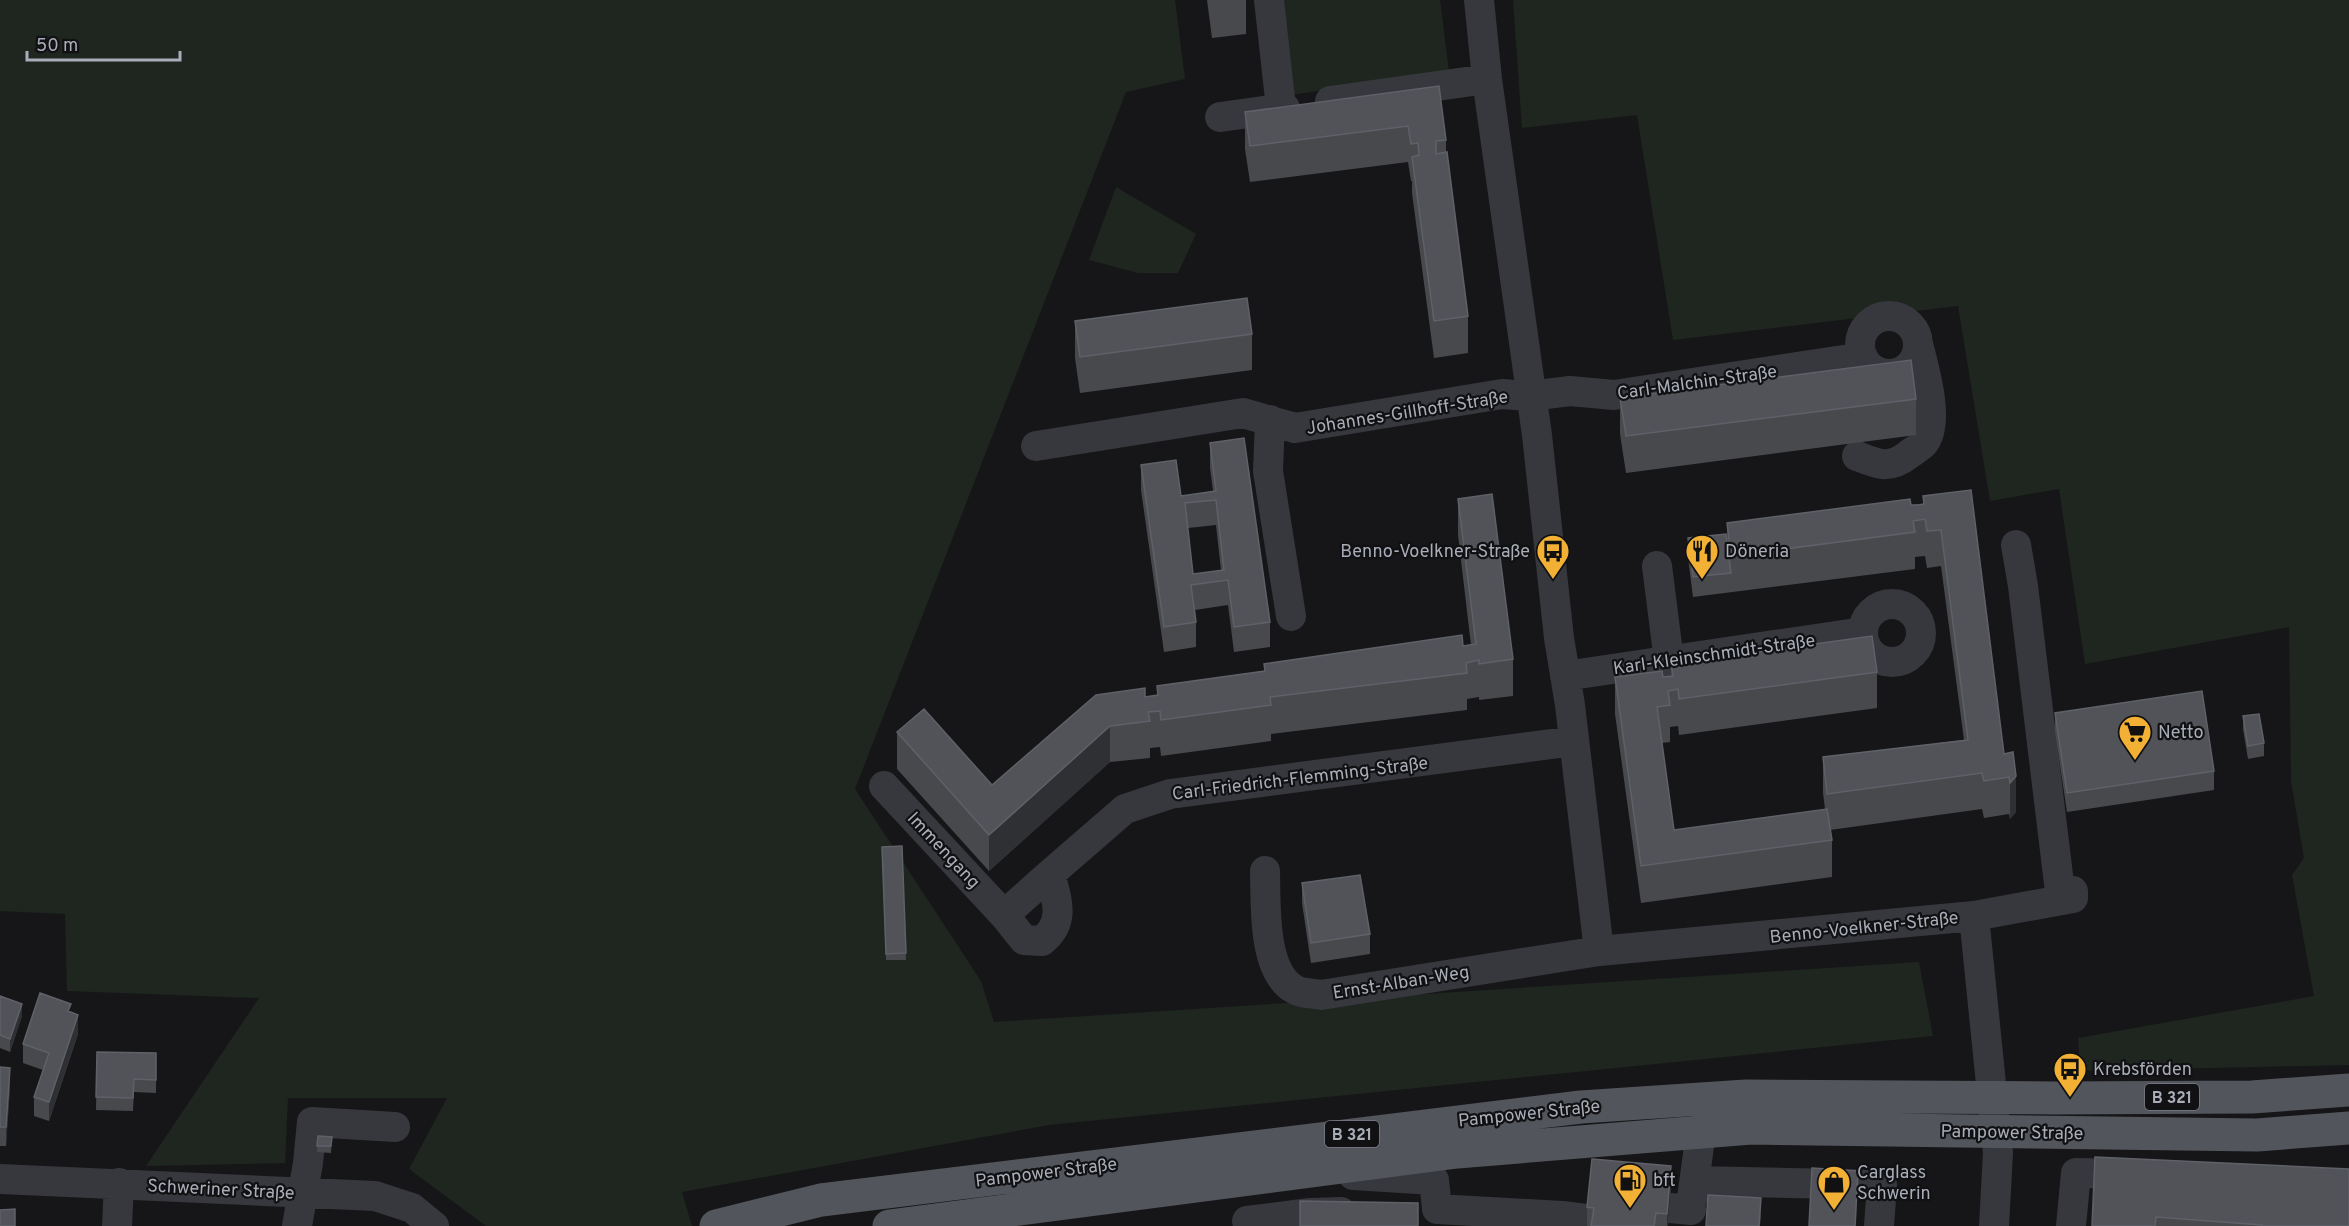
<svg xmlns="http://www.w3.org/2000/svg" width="2349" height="1226" font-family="Overpass,sans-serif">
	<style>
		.green { fill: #1e261f }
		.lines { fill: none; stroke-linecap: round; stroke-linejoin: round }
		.minor { stroke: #37383d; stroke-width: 30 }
		.major { stroke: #53555c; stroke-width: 33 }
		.wall { fill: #47494d; fill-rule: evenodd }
		.shaded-wall { fill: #2f3033 }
		.building { fill: #525359; stroke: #5f6168; stroke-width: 1.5; fill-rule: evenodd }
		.labels { text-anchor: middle; stroke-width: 4.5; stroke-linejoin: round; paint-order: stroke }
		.shield { fill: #111113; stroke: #7b7e86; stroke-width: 1.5 }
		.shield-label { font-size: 16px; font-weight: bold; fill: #a8adb8 }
		.street-label { font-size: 18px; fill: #a8adb8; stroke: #111113 }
		.poi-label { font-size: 18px; fill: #a8adb8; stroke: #111113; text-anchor: start }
	</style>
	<rect width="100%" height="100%" fill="#161618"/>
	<path class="green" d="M 0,0 L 1175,0 L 1185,79 L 1126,92 L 855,789 L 981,981 L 994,1022 L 1919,962 L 1933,1036 L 1049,1125 L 682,1192 L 692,1226 L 486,1226 L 409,1169 L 447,1098 L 288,1098 L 285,1163 L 146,1166 L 259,998 L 67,991 L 65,914 L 0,911 Z
		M 1281,0 L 1440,0 L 1449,71 L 1291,95 Z
		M 1513,0 L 2349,0 L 2349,1065 L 2080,1071 L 2078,1038 L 2314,996 L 2292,875 L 2304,858 L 2291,781 L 2289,627 L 2085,664 L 2059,489 L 1990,501 L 1958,306 L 1673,340 L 1637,115 L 1522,128 Z
		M 1116,187 L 1196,234 L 1178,273 L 1138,273 L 1089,260 Z"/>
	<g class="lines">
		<path class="minor" d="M 1269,0 L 1281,108
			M 1479,0 L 1487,79 L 1537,435 L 1559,638 L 1570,705 L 1599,951
			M 1330,101 L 1487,79
			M 1220,117 L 1285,108
			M1860 345a29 29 0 1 1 58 0a29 29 0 1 1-58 0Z
			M 1270,420 L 1268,471 L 1291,616
			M 1036,446 L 1243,413 L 1295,428 L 1502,394 L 1530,396 L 1570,391 L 1614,395 L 1863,357
			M 1857,456 C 1877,464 1889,470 1908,455 C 1913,451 1919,448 1923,444 C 1941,424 1924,368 1918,344
			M 2016,545 L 2023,586 L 2061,900
			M 1657,566 L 1669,661
			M1863 633a29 29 0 1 1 58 0a29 29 0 1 1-58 0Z
			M 1565,676 L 1863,632
			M 884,786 L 1004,915
			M 1265,871 C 1266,903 1262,971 1294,989 C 1301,994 1313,993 1321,995 L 1599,951 L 1974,916 L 1998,1153 L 1994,1226
			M 1050,874 L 1004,915 L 1024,940 L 1042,941 C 1066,922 1057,900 1050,874 L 1125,809 L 1170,794 L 1574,741
			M 1974,916 L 2073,898 L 2073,891
			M 1353,1175 L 1434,1180 L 1437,1209 L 1562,1216 L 1641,1226
			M 0,1179 L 375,1196 L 412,1208 L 434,1226
			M 1695,1181 L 1882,1185 L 1879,1226
			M 1692,1199 L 1701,1131
			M 1630,1204 L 1691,1210
			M 1247,1221 L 1310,1213 L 1341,1212
			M 117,1226 L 119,1183
			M 297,1226 L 308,1163 L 312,1122 L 395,1127
			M 2071,1226 L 2076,1173 L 2133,1174"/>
		<path class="major" d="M 716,1226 L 821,1200 L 1581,1107 L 1746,1096 L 2054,1098 L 2252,1097 L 2349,1090
			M 889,1226 L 1457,1152 L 1751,1128 L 2257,1135 L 2349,1128"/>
	</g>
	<path class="wall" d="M 1207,0 L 1246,0 L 1246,34 L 1212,38 Z
		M 1439,86 L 1446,140 L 1446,152 L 1468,316 L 1468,353 L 1434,358 L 1412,193 L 1412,181 L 1411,181 L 1408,162 L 1250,182 L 1245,149 L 1245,112 Z
		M 1075,321 L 1252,334 L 1252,370 L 1080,393 L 1075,358 Z
		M 1620,398 L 1916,399 L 1916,435 L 1626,473 L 1620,434 Z
		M 1210,443 L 1270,622 L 1270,647 L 1234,652 L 1228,605 L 1195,610 L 1196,622 L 1196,647 L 1164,652 L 1141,490 L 1141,465 L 1181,496 L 1213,491 L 1210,468 ZM 1216,525 L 1221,570 L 1193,574 L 1188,528 Z
		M 1971,490 L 2004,754 L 2013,752 L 2016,812 L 2010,819 L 2009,814 L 1984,818 L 1982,809 L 1830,830 L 1832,840 L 1832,877 L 1641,903 L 1615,714 L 1615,677 L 1663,677 L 1671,676 L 1671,664 L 1877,672 L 1877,708 L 1679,735 L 1678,726 L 1670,727 L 1670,742 L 1662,743 L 1674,830 L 1825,809 L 1823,793 L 1823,757 L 1964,740 L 1941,566 L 1927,568 L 1925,556 L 1915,557 L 1915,569 L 1693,597 L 1688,558 L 1688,538 L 1727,541 L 1727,523 L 1923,504 L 1923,496 Z
		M 1458,499 L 1513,659 L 1513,696 L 1479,700 L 1479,697 L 1467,699 L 1467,710 L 1271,734 L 1271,741 L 1161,756 L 1160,747 L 1150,748 L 1150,758 L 1110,762 L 989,871 L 897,769 L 897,732 L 992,785 L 1145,697 L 1157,695 L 1157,686 L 1264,671 L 1264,664 L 1463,646 L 1471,645 L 1458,535 Z
		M 2055,713 L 2214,771 L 2214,790 L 2067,812 L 2055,732 Z
		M 2243,716 L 2264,743 L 2264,756 L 2248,759 L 2243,729 Z
		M 902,846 L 906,960 L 886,960 L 882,847 Z
		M 1302,883 L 1370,934 L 1370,954 L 1311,963 L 1302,903 Z
		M 0,996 L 22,1016 L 10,1052 L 0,1048 Z
		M 71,1012 L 78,1034 L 49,1121 L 34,1116 L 34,1097 L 43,1070 L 23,1063 L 23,1044 Z
		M 97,1052 L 156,1053 L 156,1093 L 134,1092 L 133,1111 L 96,1110 Z
		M 0,1067 L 10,1087 L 6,1146 L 0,1146 Z
		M 318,1136 L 332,1137 L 331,1153 L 317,1152 Z
		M 2349,1169 L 2349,1226 L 2092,1226 Z
		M 1671,1191 L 1668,1226 L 1587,1226 L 1587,1207 Z"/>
	<path class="shaded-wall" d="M 1110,726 L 1110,762 L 989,871 L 989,835 Z
		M 2016,776 L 2016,812 L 2010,819 L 2010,783 Z
		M 22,1004 L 22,1016 L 10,1052 L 10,1039 Z
		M 78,1015 L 78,1034 L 49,1121 L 49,1102 Z
		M 10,1068 L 10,1087 L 6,1146 L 6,1127 Z
		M 1671,1166 L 1671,1191 L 1668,1226 L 1667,1226 L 1667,1214 Z
		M 1858,1171 L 1856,1226 L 1855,1226 Z
		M 1761,1198 L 1761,1218 L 1760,1226 L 1759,1226 Z"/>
	<path class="building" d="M 1439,86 L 1446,140 L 1436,141 L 1436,154 L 1447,152 L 1468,316 L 1434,321 L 1412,157 L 1419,155 L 1418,143 L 1411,144 L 1408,126 L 1250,146 L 1245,112 Z
		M 1247,298 L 1252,334 L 1080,357 L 1075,321 Z
		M 1911,360 L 1916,399 L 1626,436 L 1620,398 Z
		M 1244,438 L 1270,622 L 1234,627 L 1228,580 L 1191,585 L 1196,622 L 1164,627 L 1141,465 L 1176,460 L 1181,496 L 1216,491 L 1210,443 ZM 1216,500 L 1224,570 L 1193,574 L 1185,503 Z
		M 1971,490 L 2004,754 L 2013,752 L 2016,776 L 2010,783 L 2009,777 L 1984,781 L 1982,773 L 1827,794 L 1823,757 L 1968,740 L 1941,530 L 1927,531 L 1925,519 L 1913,521 L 1915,532 L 1731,556 L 1727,523 L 1910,499 L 1911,505 L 1918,505 L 1924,504 L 1923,496 Z
		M 1492,494 L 1513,659 L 1479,664 L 1479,660 L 1466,663 L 1467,673 L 1270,697 L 1271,705 L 1161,720 L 1160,711 L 1148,712 L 1150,721 L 1110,726 L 989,835 L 897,732 L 924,709 L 992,785 L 1096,695 L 1145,688 L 1145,697 L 1158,695 L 1157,686 L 1265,671 L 1264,664 L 1462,635 L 1463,646 L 1476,644 L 1458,499 Z
		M 1726,534 L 1731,573 L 1693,577 L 1688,538 Z
		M 1872,636 L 1877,672 L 1679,699 L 1678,689 L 1668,691 L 1670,705 L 1657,707 L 1674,830 L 1827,809 L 1832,840 L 1641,866 L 1615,677 L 1662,671 L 1663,677 L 1673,676 L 1671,664 Z
		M 2202,691 L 2214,771 L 2067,793 L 2055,713 Z
		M 2259,714 L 2264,743 L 2248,746 L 2243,716 Z
		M 902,846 L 906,953 L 886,954 L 882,847 Z
		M 1360,875 L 1370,934 L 1311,943 L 1302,883 Z
		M 40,993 L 71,1004 L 68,1011 L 78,1015 L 49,1102 L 34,1097 L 49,1053 L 23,1044 Z
		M 0,996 L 22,1004 L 10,1039 L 0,1035 Z
		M 97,1052 L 156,1053 L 156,1080 L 134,1079 L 133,1098 L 96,1097 Z
		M 0,1067 L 10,1068 L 6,1127 L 0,1127 Z
		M 318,1136 L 332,1137 L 331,1146 L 317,1146 Z
		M 2095,1157 L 2349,1169 L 2349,1226 L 2262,1226 L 2262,1225 L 2156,1217 L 2155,1226 L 2092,1226 Z
		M 1592,1159 L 1671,1166 L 1667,1214 L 1656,1213 L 1654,1226 L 1591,1226 L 1594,1208 L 1587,1207 Z
		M 1812,1168 L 1858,1171 L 1855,1226 L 1809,1226 Z
		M 1708,1195 L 1761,1198 L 1759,1226 L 1706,1226 Z
		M 1300,1201 L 1418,1203 L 1418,1226 L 1300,1226 Z
		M 15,1209 L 15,1226 L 0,1226 L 0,1210 Z"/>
	<defs>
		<symbol id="bus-pin" viewBox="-11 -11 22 30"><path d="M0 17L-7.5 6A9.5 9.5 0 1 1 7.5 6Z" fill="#f2b134" stroke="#111113"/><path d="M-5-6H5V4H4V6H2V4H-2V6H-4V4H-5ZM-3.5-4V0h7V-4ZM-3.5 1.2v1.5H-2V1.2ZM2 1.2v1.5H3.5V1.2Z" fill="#111"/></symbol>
		<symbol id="restaurant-pin" viewBox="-11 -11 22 30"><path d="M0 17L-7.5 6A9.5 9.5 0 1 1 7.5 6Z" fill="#f2b134" stroke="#111113"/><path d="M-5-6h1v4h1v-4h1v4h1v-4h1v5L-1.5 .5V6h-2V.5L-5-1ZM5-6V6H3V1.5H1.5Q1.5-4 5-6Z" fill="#111"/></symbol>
		<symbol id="supermarket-pin" viewBox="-11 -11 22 30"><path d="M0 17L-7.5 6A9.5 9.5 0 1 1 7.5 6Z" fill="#f2b134" stroke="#111113"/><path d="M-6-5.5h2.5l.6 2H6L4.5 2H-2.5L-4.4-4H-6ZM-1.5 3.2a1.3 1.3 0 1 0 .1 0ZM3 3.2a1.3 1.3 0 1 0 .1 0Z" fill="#111"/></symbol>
		<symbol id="fuel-pin" viewBox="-11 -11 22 30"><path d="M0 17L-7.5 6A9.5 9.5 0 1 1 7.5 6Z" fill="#f2b134" stroke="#111113"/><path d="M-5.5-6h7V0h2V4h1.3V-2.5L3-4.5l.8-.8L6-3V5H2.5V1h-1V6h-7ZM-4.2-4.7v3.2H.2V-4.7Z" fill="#111"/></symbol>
		<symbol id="shop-pin" viewBox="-11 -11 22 30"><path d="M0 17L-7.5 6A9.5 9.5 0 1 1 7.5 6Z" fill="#f2b134" stroke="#111113"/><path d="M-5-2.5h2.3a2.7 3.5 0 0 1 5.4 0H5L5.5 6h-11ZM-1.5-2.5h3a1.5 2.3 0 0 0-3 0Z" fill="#111"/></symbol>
	</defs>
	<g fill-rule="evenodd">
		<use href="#bus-pin" x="1534" y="532" width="38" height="52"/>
		<use href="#restaurant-pin" x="1683" y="532" width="38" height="52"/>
		<use href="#supermarket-pin" x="2116" y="713" width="38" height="52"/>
		<use href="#bus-pin" x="2051" y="1050" width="38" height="52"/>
		<use href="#fuel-pin" x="1611" y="1161" width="38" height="52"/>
		<use href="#shop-pin" x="1815" y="1163" width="38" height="52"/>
	</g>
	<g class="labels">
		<g class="shield">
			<rect x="2145" y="1084" width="54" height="26" rx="4.5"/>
			<rect x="1325" y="1121" width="54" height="26" rx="4.5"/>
		</g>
		<g class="shield-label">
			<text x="2172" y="1103">B 321</text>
			<text x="1352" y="1140">B 321</text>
		</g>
		<g class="street-label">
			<text transform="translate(1697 382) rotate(-8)" y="6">Carl-Malchin-Straße</text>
			<text transform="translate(1407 412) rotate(-9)" y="6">Johannes-Gillhoff-Straße</text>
			<text transform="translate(1714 654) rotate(-8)" y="6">Karl-Kleinschmidt-Straße</text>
			<text transform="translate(1300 778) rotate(-7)" y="6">Carl-Friedrich-Flemming-Straße</text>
			<text transform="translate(944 850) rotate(47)" y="6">Immengang</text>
			<text transform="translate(1864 927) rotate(-6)" y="6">Benno-Voelkner-Straße</text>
			<text transform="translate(1401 982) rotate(-9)" y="6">Ernst-Alban-Weg</text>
			<text transform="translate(1529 1113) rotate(-6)" y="6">Pampower Straße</text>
			<text transform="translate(2012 1132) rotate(1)" y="6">Pampower Straße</text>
			<text transform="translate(1046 1172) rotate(-7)" y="6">Pampower Straße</text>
			<text transform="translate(221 1189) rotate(3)" y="6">Schweriner Straße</text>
		</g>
		<g class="poi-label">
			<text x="1530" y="557" text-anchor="end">Benno-Voelkner-Straße</text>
			<text x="1725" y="557">Döneria</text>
			<text x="2158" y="738">Netto</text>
			<text x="2093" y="1075">Krebsförden</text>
			<text x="1857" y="1178">Carglass<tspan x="1857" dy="21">Schwerin</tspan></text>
			<text x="1653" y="1186">bft</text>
		</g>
	</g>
	<path d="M27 51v9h153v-9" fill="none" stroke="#a8adb8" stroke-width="3"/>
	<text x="36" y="51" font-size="18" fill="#a8adb8" stroke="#111113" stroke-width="4.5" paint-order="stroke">50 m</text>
</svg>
